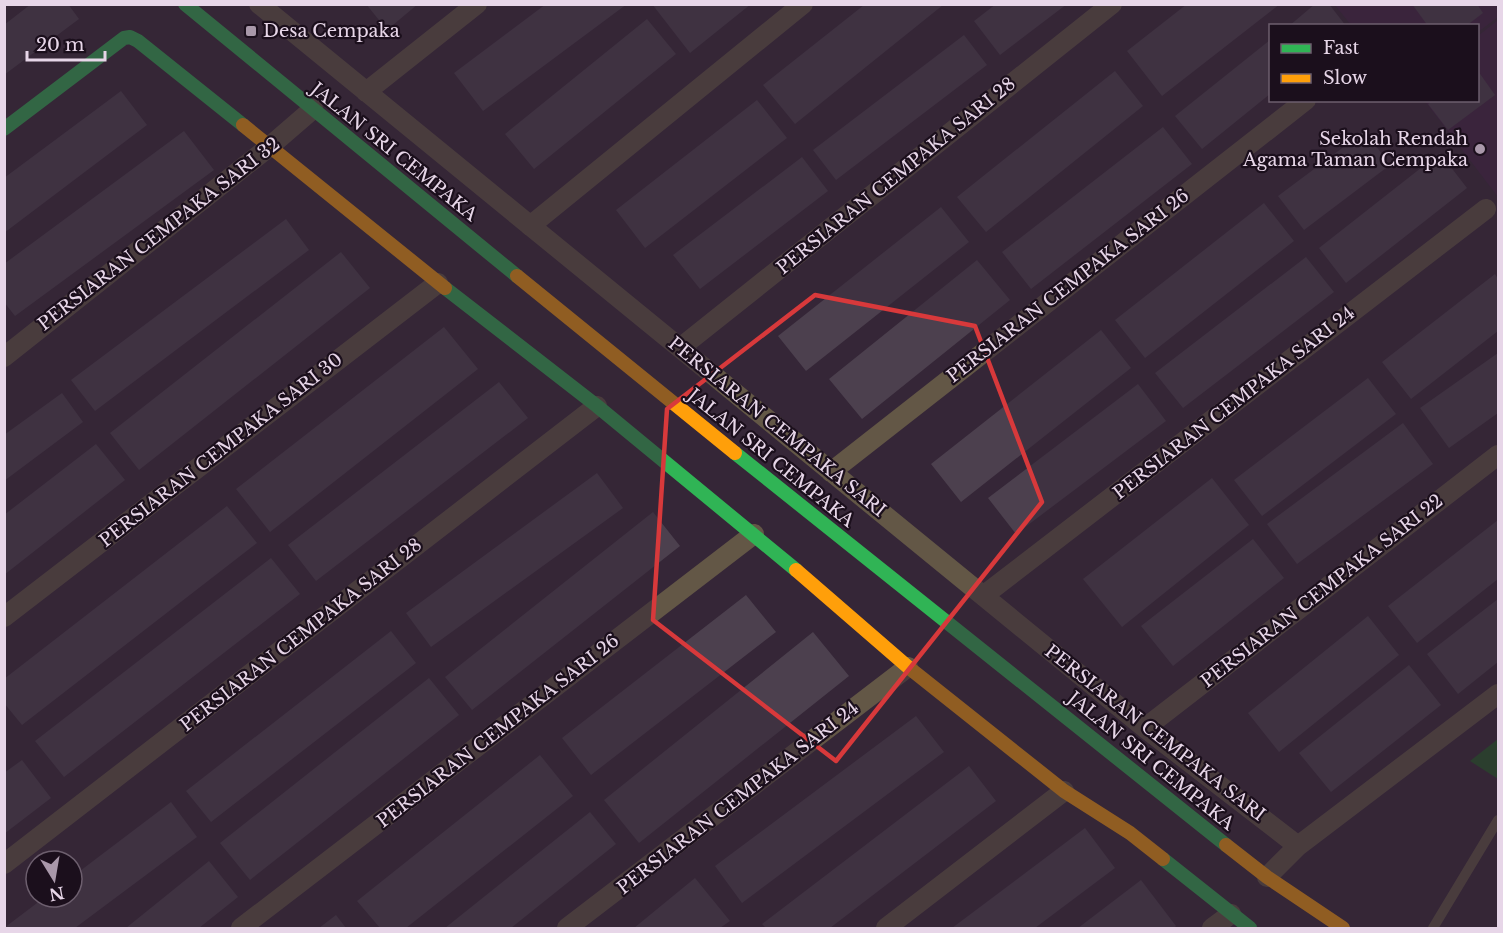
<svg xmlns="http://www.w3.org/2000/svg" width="1503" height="933" font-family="'Libre Baskerville',serif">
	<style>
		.built { fill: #402343 }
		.green { fill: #205c24 }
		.building { fill: #4c404e }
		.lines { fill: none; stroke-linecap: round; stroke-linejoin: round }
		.lane { stroke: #635746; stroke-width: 10 }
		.street { stroke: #635746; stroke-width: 20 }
		.fast { stroke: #30b455; stroke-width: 14 }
		.slow { stroke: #ff9f0a; stroke-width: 14 }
		.marked { fill: none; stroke: #d8393b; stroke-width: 4.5; stroke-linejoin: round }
		.poi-dot { fill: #a998aa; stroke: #1b0f1c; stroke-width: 2 }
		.labels { text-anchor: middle; stroke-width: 4.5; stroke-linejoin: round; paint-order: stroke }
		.poi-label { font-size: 18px; fill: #e7d6e8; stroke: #1b0f1c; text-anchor: start }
		.street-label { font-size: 18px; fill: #e7d6e8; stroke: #1b0f1c }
	</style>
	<rect width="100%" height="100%" fill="#352637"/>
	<path class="built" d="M 1335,5 L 1498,5 L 1498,17 L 1478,32 L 1478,26 L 1351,25 Z
		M 1498,20 L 1498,197 L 1425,101 L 1478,100 L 1478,36 Z"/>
	<path class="green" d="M 1498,739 L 1498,779 L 1470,761 Z"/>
	<path class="building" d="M 31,4 L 68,4 L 79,19 L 4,75 L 4,25 Z
		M 366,4 L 418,4 L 387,30 Z
		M 546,4 L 627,4 L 483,111 L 454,73 Z
		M 652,4 L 751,4 L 690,53 Z
		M 996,4 L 1067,4 L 1000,55 L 974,21 Z
		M 1187,4 L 1280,4 L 1162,96 L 1127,51 Z
		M 1315,4 L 1329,4 L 1346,26 L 1289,26 Z
		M 1412,4 L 1477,4 L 1483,13 L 1466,26 L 1428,26 Z
		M 864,5 L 943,5 L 795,124 L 763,85 Z
		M 647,19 L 676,54 L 534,169 L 505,134 Z
		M 964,35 L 987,65 L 836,180 L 813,150 Z
		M 1270,40 L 1270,94 L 1202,149 L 1175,116 Z
		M 1115,71 L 1143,106 L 986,232 L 957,197 Z
		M 1478,71 L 1495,95 L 1448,130 L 1428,104 L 1433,100 L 1478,100 Z
		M 121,91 L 147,125 L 4,233 L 4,178 Z
		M 757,100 L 787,138 L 645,248 L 616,210 Z
		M 1163,127 L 1192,164 L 1031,289 L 1002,252 Z
		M 184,131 L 214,170 L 15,316 L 4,302 L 4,264 Z
		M 1365,131 L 1390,165 L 1304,230 L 1278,196 Z
		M 1440,153 L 1467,188 L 1346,283 L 1319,248 Z
		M 802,157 L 828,191 L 700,289 L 673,255 Z
		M 1264,203 L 1294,241 L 1145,358 L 1115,320 Z
		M 941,207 L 969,242 L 806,371 L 778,336 Z
		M 286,219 L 309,250 L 95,411 L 71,380 Z
		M 341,252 L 370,288 L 139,470 L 110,433 Z
		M 1306,257 L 1334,292 L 1183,408 L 1155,373 Z
		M 977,260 L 1010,300 L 862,419 L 829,379 Z
		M 1495,274 L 1498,279 L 1498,331 L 1411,399 L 1382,362 Z
		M 444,327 L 478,369 L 270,532 L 236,489 Z
		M 1101,330 L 1131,368 L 961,502 L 931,464 Z
		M 1498,353 L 1498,413 L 1449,448 L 1420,408 Z
		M 1368,378 L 1396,414 L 1262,516 L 1234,480 Z
		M 499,382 L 528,418 L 316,581 L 288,545 Z
		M 1138,384 L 1166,421 L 1016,534 L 988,498 Z
		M 62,393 L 83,422 L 4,481 L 4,435 Z
		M 1403,423 L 1433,464 L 1297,564 L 1267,524 Z
		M 96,444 L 125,480 L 4,575 L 4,515 Z
		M 597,473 L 623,508 L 431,647 L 406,613 Z
		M 1212,478 L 1249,525 L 1122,627 L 1083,579 Z
		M 227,506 L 257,543 L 22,725 L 4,703 L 4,679 Z
		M 653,512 L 680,546 L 472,710 L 445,677 Z
		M 1498,520 L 1498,579 L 1417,643 L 1388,606 Z
		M 1253,539 L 1284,578 L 1173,666 L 1141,626 Z
		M 271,558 L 300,594 L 64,777 L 35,741 Z
		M 746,595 L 776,632 L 591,775 L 562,738 Z
		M 1498,599 L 1498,662 L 1458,694 L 1427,654 Z
		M 1368,616 L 1399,655 L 1279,752 L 1248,713 Z
		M 391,631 L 416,663 L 211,822 L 186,791 Z
		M 813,632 L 849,676 L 639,843 L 604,800 Z
		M 1409,665 L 1441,705 L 1331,792 L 1299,753 Z
		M 429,678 L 459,715 L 250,880 L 220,843 Z
		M 916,716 L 944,752 L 742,903 L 715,866 Z
		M 540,755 L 573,796 L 406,928 L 380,928 L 357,901 Z
		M 22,760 L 51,798 L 4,834 L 4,773 Z
		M 969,766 L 996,801 L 830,928 L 766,928 L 762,924 Z
		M 171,802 L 197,837 L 75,928 L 4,928 L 45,897 L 72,897 L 72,877 Z
		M 590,812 L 616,844 L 511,928 L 445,928 Z
		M 1085,828 L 1115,868 L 1035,928 L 952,928 Z
		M 209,861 L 238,897 L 199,928 L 126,928 Z
		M 695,878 L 730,921 L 720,928 L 634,928 Z
		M 1141,880 L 1176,926 L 1174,928 L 1078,928 Z
		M 336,915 L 346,928 L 319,928 Z"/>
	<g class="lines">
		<path class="lane" d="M 1433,928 L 1498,820"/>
		<path class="street" d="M 259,4 L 1145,728 L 1298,846
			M 366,92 L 477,4
			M 530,226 L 803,4
			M 680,348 L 1112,4
			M 4,357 L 269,147 L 313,109
			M 831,472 L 1306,100
			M 983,596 L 1486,209
			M 4,617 L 438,283
			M 1145,728 L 1498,455
			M 4,864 L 597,406
			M 1267,877 L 1298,846 L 1498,694
			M 241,928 L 754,534
			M 567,928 L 908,667
			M 886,928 L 1064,791
			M 1212,928 L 1231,914"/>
		<path class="fast" d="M 185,4 L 517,276
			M 4,129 L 124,38 L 130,37 L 138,41 L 243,125
			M 445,288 L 597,406 L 796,570
			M 735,453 L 1226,845
			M 1163,859 L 1250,928"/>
		<path class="slow" d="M 243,125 L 445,288
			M 517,276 L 735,453
			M 796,570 L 908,667 L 1064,791 L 1130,833 L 1163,859
			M 1226,845 L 1267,877 L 1343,928"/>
	</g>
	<path d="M0 0H1503V933H0ZM 815,295 L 975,326 L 1042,502 L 836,761 L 653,620 L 667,409 Z" fill="#352637" fill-opacity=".55" fill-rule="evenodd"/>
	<path class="marked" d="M 815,295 L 975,326 L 1042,502 L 836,761 L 653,620 L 667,409 Z"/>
	<g class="poi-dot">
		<rect x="245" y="25" width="12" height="12" rx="3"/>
		<circle cx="1480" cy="149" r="6"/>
	</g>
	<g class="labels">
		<g class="poi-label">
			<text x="263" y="37">Desa Cempaka</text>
			<text x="1468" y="145" text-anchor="end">Sekolah Rendah<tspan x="1468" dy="21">Agama Taman Cempaka</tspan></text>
		</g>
		<g class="street-label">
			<text transform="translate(394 152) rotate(39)" y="6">JALAN SRI CEMPAKA</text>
			<text transform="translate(896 176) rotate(-39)" y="6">PERSIARAN CEMPAKA SARI 28</text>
			<text transform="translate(159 234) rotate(-38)" y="6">PERSIARAN CEMPAKA SARI 32</text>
			<text transform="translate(1068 286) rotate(-38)" y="6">PERSIARAN CEMPAKA SARI 26</text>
			<text transform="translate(1234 403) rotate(-38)" y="6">PERSIARAN CEMPAKA SARI 24</text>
			<text transform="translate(777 427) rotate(39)" y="6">PERSIARAN CEMPAKA SARI</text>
			<text transform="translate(221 450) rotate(-38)" y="6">PERSIARAN CEMPAKA SARI 30</text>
			<text transform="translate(771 458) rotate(39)" y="6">JALAN SRI CEMPAKA</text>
			<text transform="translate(1322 591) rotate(-38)" y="6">PERSIARAN CEMPAKA SARI 22</text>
			<text transform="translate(301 635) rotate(-38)" y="6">PERSIARAN CEMPAKA SARI 28</text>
			<text transform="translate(498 731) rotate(-38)" y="6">PERSIARAN CEMPAKA SARI 26</text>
			<text transform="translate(1155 733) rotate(38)" y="6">PERSIARAN CEMPAKA SARI</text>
			<text transform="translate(1151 761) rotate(39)" y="6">JALAN SRI CEMPAKA</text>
			<text transform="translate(738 798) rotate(-38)" y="6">PERSIARAN CEMPAKA SARI 24</text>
		</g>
	</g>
	<rect width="1503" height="933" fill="none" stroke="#e7d6e8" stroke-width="12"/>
	<rect x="1269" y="24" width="210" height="78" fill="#1b0f1c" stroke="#6d5f6e" stroke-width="1.5"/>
	<rect x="1281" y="44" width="30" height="9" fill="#30b455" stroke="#6d5f6e" stroke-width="1.5"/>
	<text x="1323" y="54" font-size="18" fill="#e7d6e8">Fast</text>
	<rect x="1281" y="74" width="30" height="9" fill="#ff9f0a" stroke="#6d5f6e" stroke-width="1.5"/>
	<text x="1323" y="84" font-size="18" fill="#e7d6e8">Slow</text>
	<g transform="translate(54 879) rotate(169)"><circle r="28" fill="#1b0f1c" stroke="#6d5f6e" stroke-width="1.5"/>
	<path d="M0-4.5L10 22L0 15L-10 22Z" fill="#a998aa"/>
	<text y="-9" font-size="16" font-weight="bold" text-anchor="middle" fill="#e7d6e8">N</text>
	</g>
	<path d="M27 51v9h78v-9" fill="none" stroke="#e7d6e8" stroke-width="3"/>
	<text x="36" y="51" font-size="18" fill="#e7d6e8" stroke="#1b0f1c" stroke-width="4.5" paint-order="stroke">20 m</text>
</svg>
